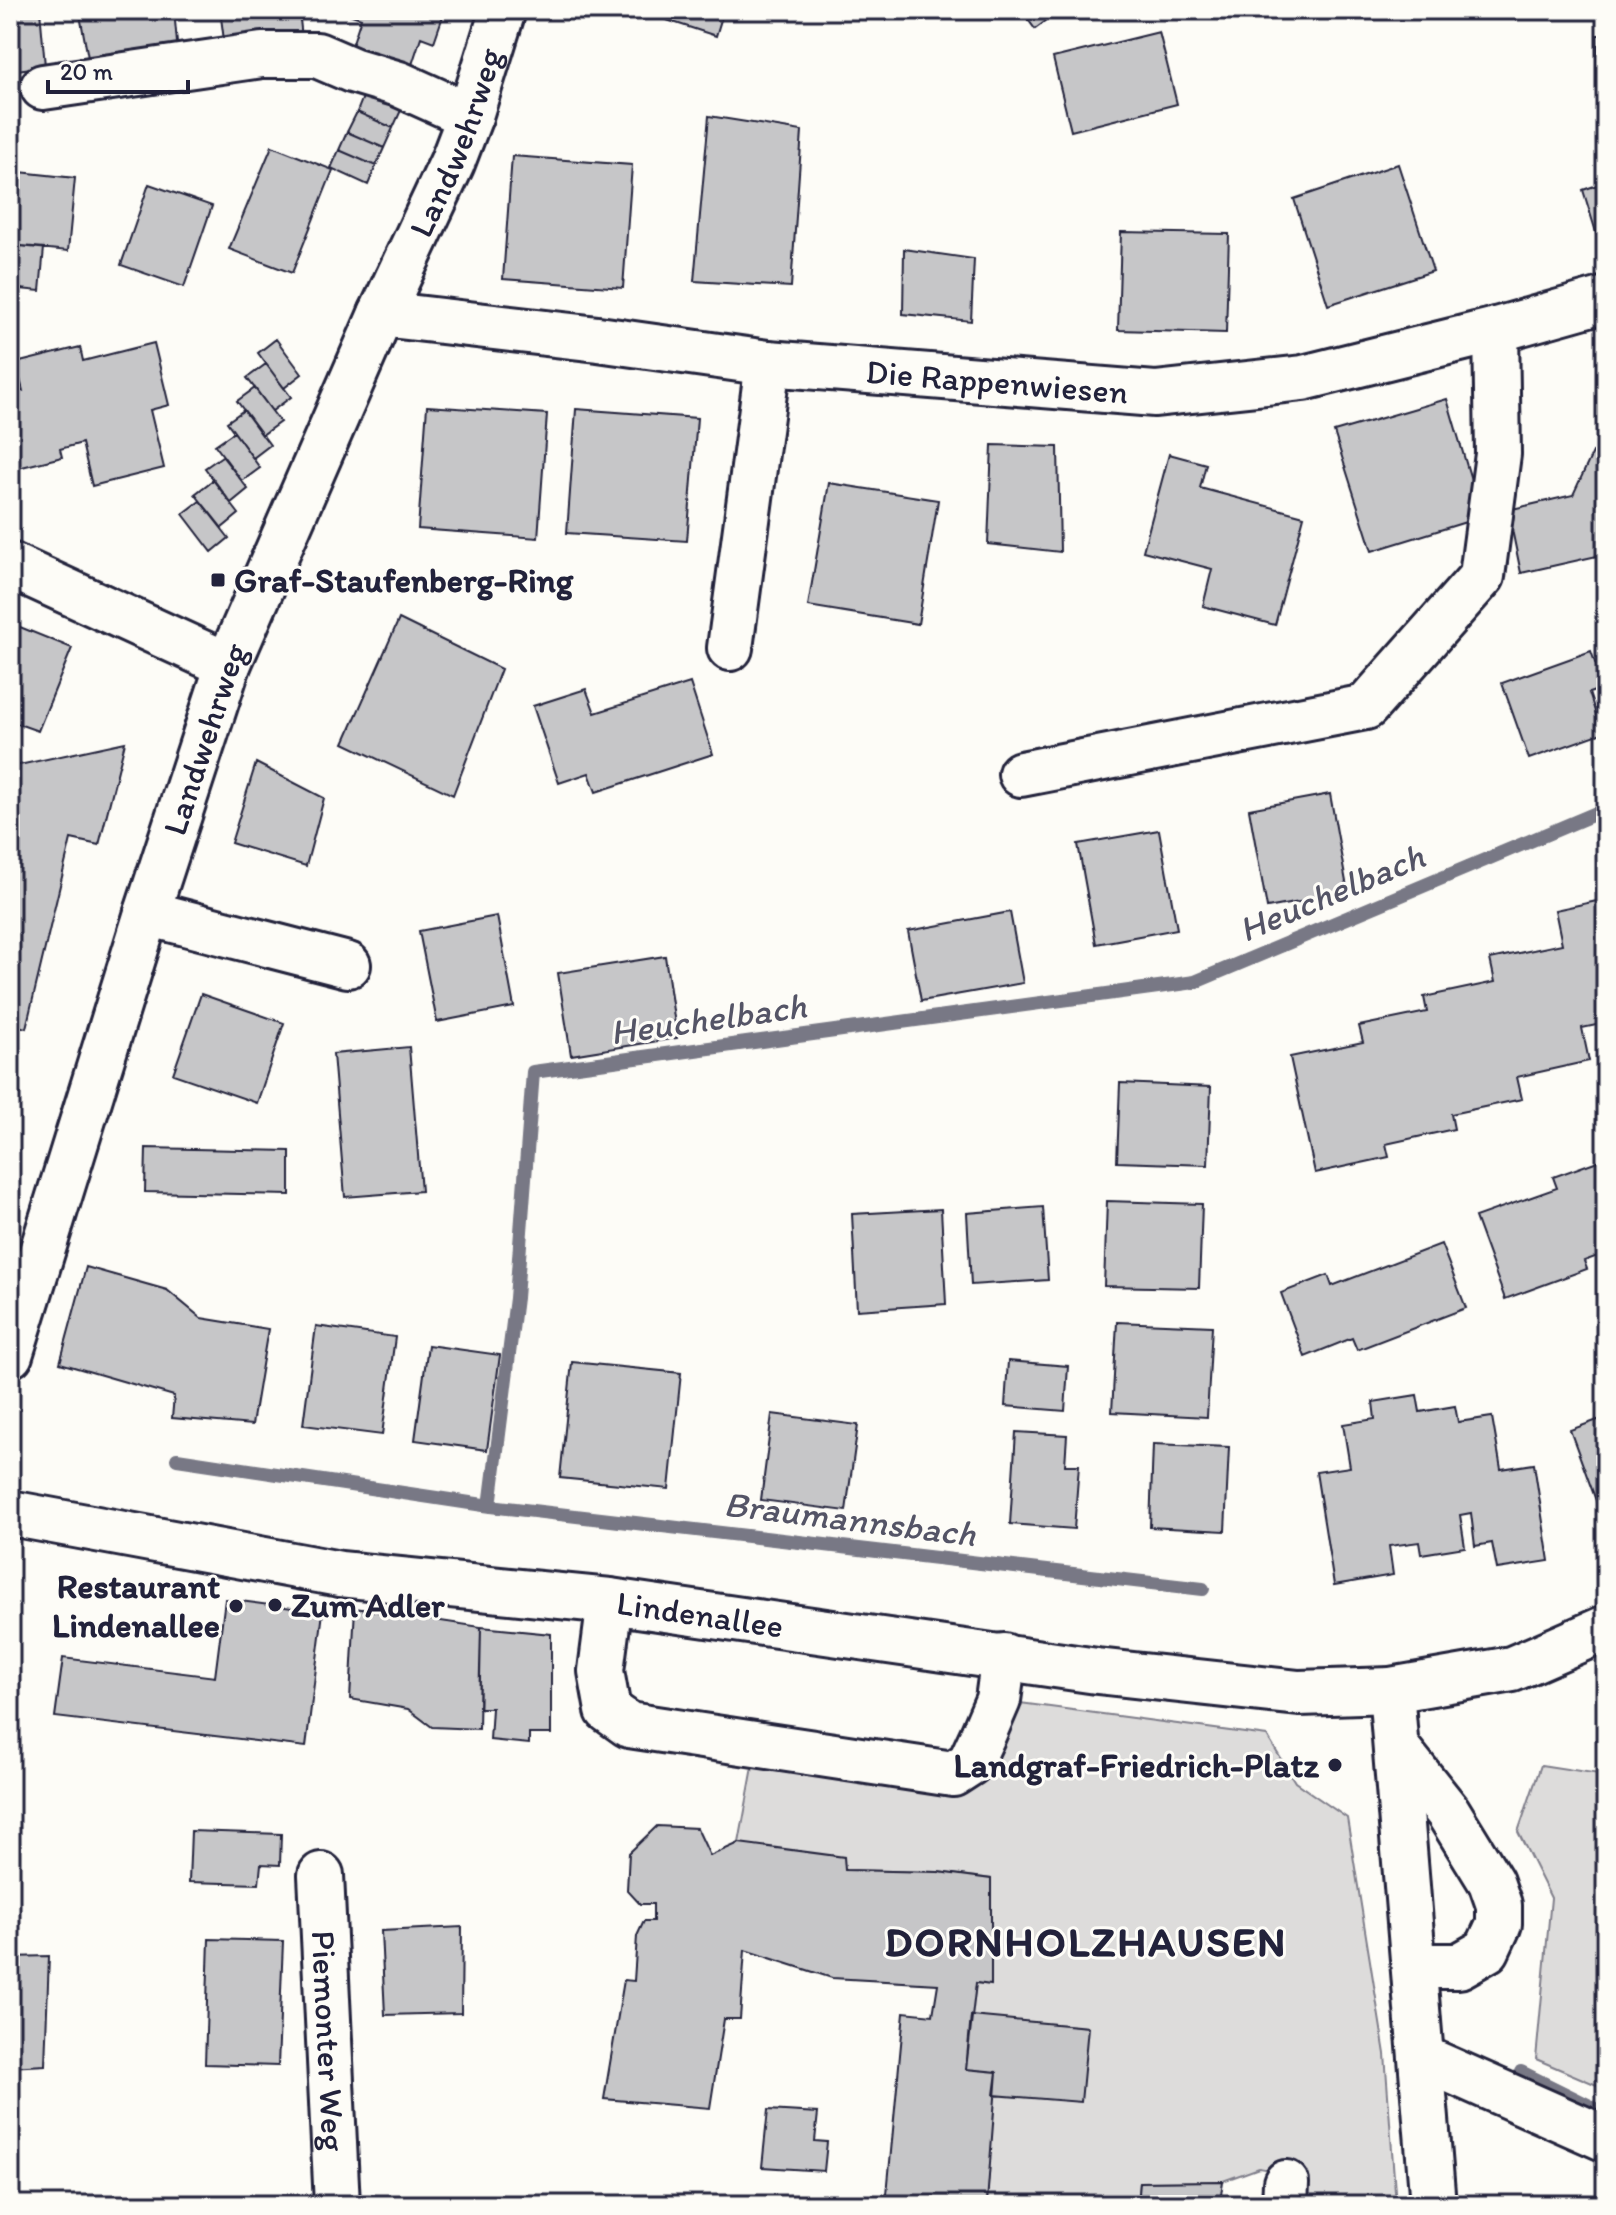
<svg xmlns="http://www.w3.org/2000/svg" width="1616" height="2215" font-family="Itim,sans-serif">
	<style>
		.green { fill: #dddcdb; stroke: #807f8b; stroke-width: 2 }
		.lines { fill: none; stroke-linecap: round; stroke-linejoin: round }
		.stream { stroke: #787885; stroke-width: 14 }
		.building { fill: #c6c6c8; stroke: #22223b; stroke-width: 2 }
		.minor-casing { stroke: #22223b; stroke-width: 50 }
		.minor { stroke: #fdfcf7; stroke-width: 44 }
		.poi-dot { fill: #22223b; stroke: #fdfcf7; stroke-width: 3 }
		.labels { text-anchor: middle; stroke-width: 6; stroke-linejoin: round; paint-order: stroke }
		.street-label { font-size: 34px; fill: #22223b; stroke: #fdfcf7 }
		.poi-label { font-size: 34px; font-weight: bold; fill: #22223b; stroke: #fdfcf7; text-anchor: start }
		.water-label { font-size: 36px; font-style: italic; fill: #545466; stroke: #fdfcf7 }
		.district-label { font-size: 42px; font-weight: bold; letter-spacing: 2px; fill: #22223b; stroke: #fdfcf7 }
	</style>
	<rect width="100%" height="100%" fill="#fdfcf7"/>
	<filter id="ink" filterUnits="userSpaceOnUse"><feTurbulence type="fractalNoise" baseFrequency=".0125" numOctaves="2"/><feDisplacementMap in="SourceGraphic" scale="16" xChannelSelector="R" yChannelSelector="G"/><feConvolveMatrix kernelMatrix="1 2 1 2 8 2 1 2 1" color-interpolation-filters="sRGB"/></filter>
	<g filter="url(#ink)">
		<path class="green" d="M 998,1700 L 1267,1736 L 1295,1782 L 1347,1818 L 1385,2054 L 1396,2205 L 1273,2205 L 1276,2171 L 1259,2168 L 1223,2181 L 1140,2182 L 1138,2205 L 987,2202 L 994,2095 L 971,2016 L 976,1983 L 991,1984 L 991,1879 L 938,1872 L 845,1870 L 739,1843 L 755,1756 L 966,1788 Z
			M 1541,1765 L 1606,1775 L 1606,2089 L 1536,2059 L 1551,1898 L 1518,1832 Z"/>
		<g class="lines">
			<path class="stream" d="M 177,1459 L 490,1506 L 516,1298 L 533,1072 L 1195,982 L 1606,809
				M 490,1506 L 1203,1589
				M 1521,2072 L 1606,2114"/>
		</g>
		<path class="building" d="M 10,10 L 40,10 L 45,66 L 10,71 Z
			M 79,10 L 174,10 L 178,54 L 89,63 Z
			M 220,10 L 299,10 L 302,38 L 225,48 Z
			M 343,10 L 445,10 L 434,42 L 421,37 L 408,77 L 348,58 L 361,18 L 342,12 Z
			M 636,10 L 724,10 L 716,36 Z
			M 1021,10 L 1061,10 L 1035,29 Z
			M 1159,32 L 1177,104 L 1071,131 L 1053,58 Z
			M 1597,35 L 1606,35 L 1606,92 L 1598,92 Z
			M 365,92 L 402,108 L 393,128 L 357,112 Z
			M 357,112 L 393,128 L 384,148 L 347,132 Z
			M 709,116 L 802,131 L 791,287 L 694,281 Z
			M 347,132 L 384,148 L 376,166 L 339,150 Z
			M 272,146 L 333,170 L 292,273 L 229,249 Z
			M 339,150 L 376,166 L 368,185 L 331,168 Z
			M 512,156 L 632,165 L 623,288 L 503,279 Z
			M 1398,164 L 1433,271 L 1328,305 L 1294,199 Z
			M 10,171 L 75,178 L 68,251 L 10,245 Z
			M 1606,182 L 1606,243 L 1600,245 L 1583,190 Z
			M 149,184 L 212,206 L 184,287 L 121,265 Z
			M 1121,232 L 1229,234 L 1226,333 L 1118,330 Z
			M 10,245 L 44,248 L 40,291 L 10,288 Z
			M 904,249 L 974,259 L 971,321 L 903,314 Z
			M 276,339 L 302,374 L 284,388 L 258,353 Z
			M 154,343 L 169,405 L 150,410 L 164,468 L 92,486 L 82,443 L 60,449 L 62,457 L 10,470 L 10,394 L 23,391 L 16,363 L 80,347 L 83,361 Z
			M 266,364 L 291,397 L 272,411 L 247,378 Z
			M 255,388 L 280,422 L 262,435 L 237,401 Z
			M 1447,399 L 1482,517 L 1372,551 L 1334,432 Z
			M 427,406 L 547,414 L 538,538 L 418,529 Z
			M 576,409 L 697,418 L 687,541 L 567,533 Z
			M 244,410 L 270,445 L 253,458 L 227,422 Z
			M 234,432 L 260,468 L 242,481 L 215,445 Z
			M 992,445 L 1058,447 L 1060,552 L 988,544 Z
			M 1593,452 L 1606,458 L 1606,554 L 1521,573 L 1508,510 L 1573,495 Z
			M 1169,454 L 1206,464 L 1200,488 L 1304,516 L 1275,625 L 1203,606 L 1212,569 L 1143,551 Z
			M 222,456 L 248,489 L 231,503 L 205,468 Z
			M 213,480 L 239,514 L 222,528 L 195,494 Z
			M 829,483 L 938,500 L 918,624 L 808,606 Z
			M 200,501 L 229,538 L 212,552 L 183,514 Z
			M 399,619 L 501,669 L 453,795 L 344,743 Z
			M 10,623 L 72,648 L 38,731 L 10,721 Z
			M 1591,651 L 1604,688 L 1589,693 L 1602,733 L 1529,759 L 1502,683 Z
			M 690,683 L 713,754 L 596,792 L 589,773 L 559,783 L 533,706 L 586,689 L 595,713 Z
			M 125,742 L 99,845 L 71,839 L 26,1028 L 10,1024 L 10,767 Z
			M 256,763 L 324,798 L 306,866 L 231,843 Z
			M 1330,794 L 1348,893 L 1267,908 L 1249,809 Z
			M 1159,830 L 1177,929 L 1096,944 L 1078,844 Z
			M 1606,899 L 1606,1023 L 1582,1028 L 1589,1061 L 1517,1077 L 1522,1099 L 1451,1114 L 1454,1129 L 1386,1144 L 1389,1157 L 1315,1173 L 1290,1057 L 1363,1042 L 1359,1026 L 1427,1012 L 1424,997 L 1495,982 L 1490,959 L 1562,944 L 1555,910 Z
			M 1010,912 L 1023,983 L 921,1001 L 908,931 Z
			M 497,916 L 514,1007 L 437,1022 L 419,931 Z
			M 665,956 L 677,1038 L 571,1055 L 558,973 Z
			M 201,994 L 284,1023 L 257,1103 L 173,1074 Z
			M 409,1047 L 421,1191 L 345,1197 L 333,1054 Z
			M 1120,1083 L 1211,1087 L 1208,1165 L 1117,1162 Z
			M 146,1148 L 290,1151 L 290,1195 L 145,1192 Z
			M 1606,1158 L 1606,1253 L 1584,1261 L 1587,1269 L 1505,1299 L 1475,1217 L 1557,1188 L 1553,1177 Z
			M 1107,1201 L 1202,1204 L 1199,1288 L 1104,1286 Z
			M 1043,1207 L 1048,1280 L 971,1285 L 967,1213 Z
			M 941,1209 L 946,1304 L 857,1310 L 852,1214 Z
			M 1441,1244 L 1466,1308 L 1357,1350 L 1352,1338 L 1305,1357 L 1281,1293 L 1328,1275 L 1332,1286 Z
			M 86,1267 L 167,1290 L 201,1318 L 268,1329 L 252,1425 L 172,1418 L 174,1396 L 60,1363 Z
			M 1117,1322 L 1212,1326 L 1207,1417 L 1112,1412 Z
			M 316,1326 L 395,1337 L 382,1435 L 303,1425 Z
			M 428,1345 L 500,1355 L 487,1450 L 415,1440 Z
			M 1008,1361 L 1068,1366 L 1065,1411 L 1005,1406 Z
			M 572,1362 L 681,1373 L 669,1489 L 560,1478 Z
			M 1417,1395 L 1420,1412 L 1455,1406 L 1458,1422 L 1492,1417 L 1501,1469 L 1534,1464 L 1549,1561 L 1497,1569 L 1492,1543 L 1475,1546 L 1471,1513 L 1460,1515 L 1465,1547 L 1421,1554 L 1419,1542 L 1389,1546 L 1393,1575 L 1334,1585 L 1316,1472 L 1350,1467 L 1343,1424 L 1375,1419 L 1373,1402 Z
			M 772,1414 L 858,1425 L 846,1511 L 761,1500 Z
			M 1606,1417 L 1606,1513 L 1601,1514 L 1570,1430 Z
			M 1016,1432 L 1067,1435 L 1065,1465 L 1079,1465 L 1074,1529 L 1010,1524 Z
			M 1153,1444 L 1229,1447 L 1225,1531 L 1150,1527 Z
			M 225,1599 L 323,1612 L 306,1747 L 55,1717 L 63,1658 L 215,1677 Z
			M 355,1608 L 481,1627 L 479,1729 L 432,1727 L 408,1709 L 350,1699 Z
			M 481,1627 L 551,1634 L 551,1734 L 529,1734 L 529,1744 L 490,1740 L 492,1708 L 479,1708 Z
			M 657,1826 L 697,1828 L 710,1856 L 739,1843 L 844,1857 L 845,1870 L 938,1872 L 991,1879 L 991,1985 L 976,1983 L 966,2069 L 997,2072 L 987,2202 L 1024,2205 L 886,2205 L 904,2012 L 933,2015 L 938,1984 L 832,1978 L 745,1950 L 740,2019 L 724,2019 L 710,2108 L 604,2099 L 624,1980 L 634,1981 L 637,1936 L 644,1921 L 653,1921 L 653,1904 L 640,1904 L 627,1890 L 629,1853 Z
			M 191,1831 L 281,1834 L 280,1865 L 261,1864 L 259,1884 L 189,1882 Z
			M 462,1927 L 461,2013 L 385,2015 L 381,1931 Z
			M 209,1939 L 283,1941 L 278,2066 L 205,2064 Z
			M 49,1956 L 45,2065 L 10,2067 L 10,1957 Z
			M 971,2016 L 1088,2027 L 1081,2102 L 994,2095 L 997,2072 L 966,2069 Z
			M 768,2110 L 818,2113 L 815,2141 L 827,2142 L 824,2171 L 762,2167 Z
			M 1223,2181 L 1221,2195 L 1225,2197 L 1224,2205 L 1138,2205 L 1140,2182 Z"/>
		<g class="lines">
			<defs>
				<g id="minor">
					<path d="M 43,87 L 262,55 L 317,55 L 352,70 L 399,84 L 470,116"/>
					<path id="s1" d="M 381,314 L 598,339 L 768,363 L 1155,394 L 1303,378 L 1496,330 L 1606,299"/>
					<path d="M 10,565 L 228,665"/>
					<path d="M 730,648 L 768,363"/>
					<path d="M 1021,774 L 1366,707 L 1482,576 L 1498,454 L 1496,330"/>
					<path d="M 147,913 L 348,965"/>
					<path id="s2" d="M 10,1355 L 147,913 L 228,665 L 381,314 L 452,163 L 470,116 L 503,10"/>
					<path id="s3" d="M 10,1513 L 340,1574 L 610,1601 L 1097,1671 L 1299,1693 L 1391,1690 L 1512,1669 L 1606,1628"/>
					<path d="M 610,1601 L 601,1671 L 608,1710 L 629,1725 L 953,1774 L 970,1763 L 983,1735 L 998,1700 L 1004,1656"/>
					<path d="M 1391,1690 L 1433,2205"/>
					<path d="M 1397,1748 L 1448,1812 L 1491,1882 L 1499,1905 L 1499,1924 L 1487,1950 L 1459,1966 L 1415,1966"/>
					<path id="s4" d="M 321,1875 L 337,2205"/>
					<path d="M 1423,2058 L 1606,2139"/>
					<path d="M 1285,2205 L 1286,2183"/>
				</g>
			</defs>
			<use href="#minor" class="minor-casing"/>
			<use href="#minor" class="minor"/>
		</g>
	</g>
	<g class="poi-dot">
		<rect x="210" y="572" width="16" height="16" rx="4"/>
		<circle cx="275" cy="1605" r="8"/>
		<circle cx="236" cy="1606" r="8"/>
		<circle cx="1335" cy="1765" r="8"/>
	</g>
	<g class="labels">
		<g class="street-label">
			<text dy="12" stroke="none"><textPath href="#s2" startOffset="1294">Landwehrweg</textPath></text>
			<text dy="12" stroke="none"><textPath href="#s1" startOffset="620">Die Rappenwiesen</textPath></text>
			<text dy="12" stroke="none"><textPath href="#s2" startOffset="646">Landwehrweg</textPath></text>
			<text dy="12" stroke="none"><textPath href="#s3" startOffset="698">Lindenallee</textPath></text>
			<text dy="12" stroke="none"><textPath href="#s4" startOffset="166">Piemonter Weg</textPath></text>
		</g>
		<g class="poi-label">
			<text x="234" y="592">Graf-Staufenberg-Ring</text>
			<text x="220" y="1598" text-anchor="end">Restaurant<tspan x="220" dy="39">Lindenallee</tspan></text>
			<text x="291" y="1617">Zum Adler</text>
			<text x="1319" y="1777" text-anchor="end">Landgraf-Friedrich-Platz</text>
		</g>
		<g class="water-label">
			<text transform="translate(1331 892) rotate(-23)" y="13">Heuchelbach</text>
			<text transform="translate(708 1018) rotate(-8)" y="13">Heuchelbach</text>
			<text transform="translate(850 1518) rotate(7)" y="13">Braumannsbach</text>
		</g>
		<g class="district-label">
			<text x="1086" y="1956">DORNHOLZHAUSEN</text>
		</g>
	</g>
	<rect width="1616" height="2215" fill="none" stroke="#fdfcf7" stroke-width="40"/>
	<rect x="20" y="20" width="1576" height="2175" fill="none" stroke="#22223b" stroke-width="3" filter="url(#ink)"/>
	<path d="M48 80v12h140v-12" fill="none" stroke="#22223b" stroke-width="4"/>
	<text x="60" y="80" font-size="24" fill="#22223b" stroke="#fdfcf7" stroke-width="6" paint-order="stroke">20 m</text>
</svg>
